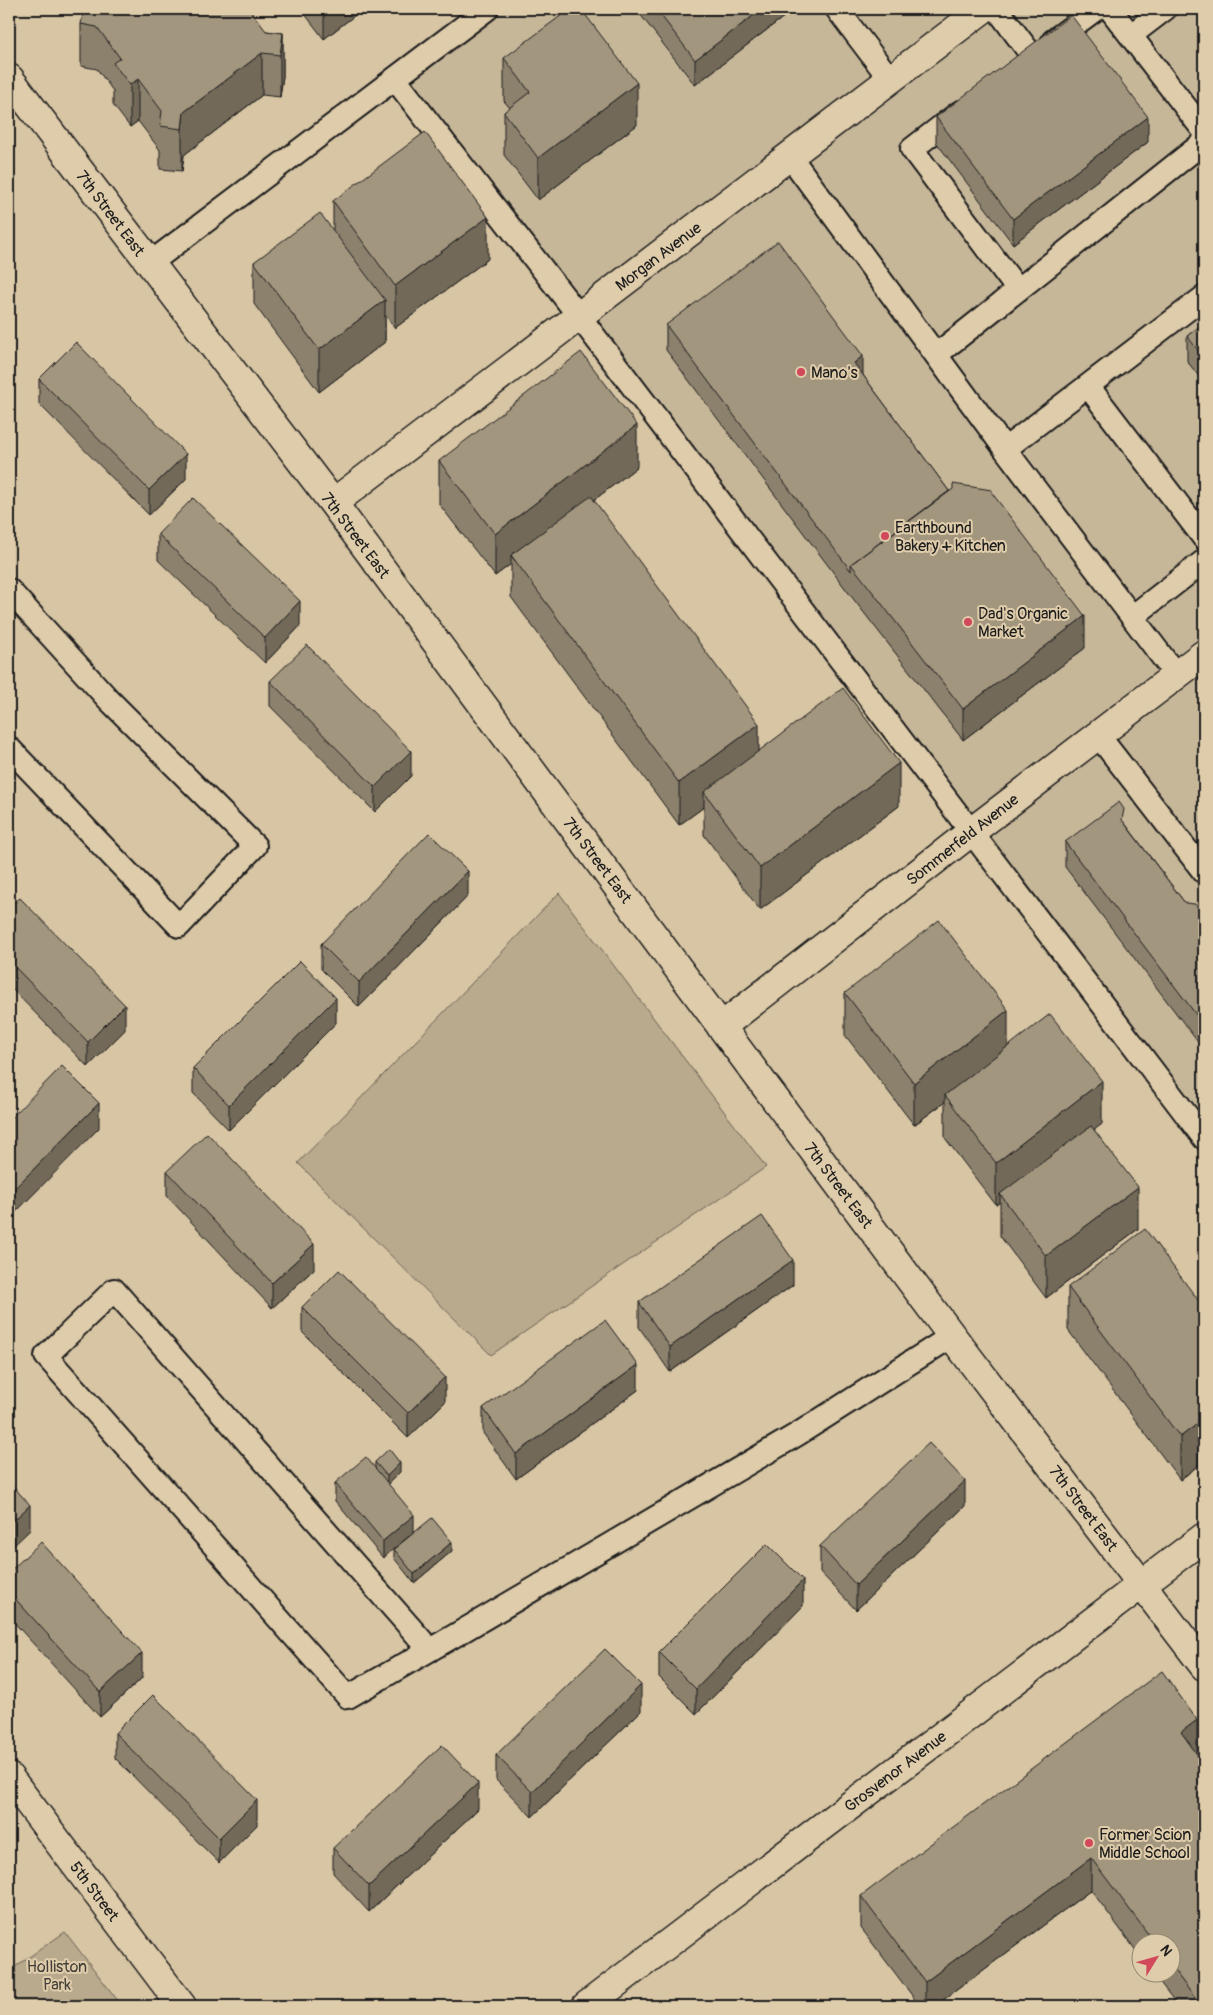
<svg xmlns="http://www.w3.org/2000/svg" width="1213" height="2015" font-family="Pangolin,sans-serif">
	<style>
		.built { fill: #c7b799 }
		.green { fill: #b9a98d; stroke: #6a6254 }
		.lines { fill: none; stroke-linecap: round; stroke-linejoin: round }
		.lane-casing { stroke: #1c1c1c; stroke-width: 26 }
		.street-casing { stroke: #1c1c1c; stroke-width: 31 }
		.lane { stroke: #dfccaa; stroke-width: 22 }
		.street { stroke: #dfccaa; stroke-width: 28 }
		.wall { fill: #8c816d; stroke: #1c1c1c }
		.shaded-wall { fill: #726959; stroke: #1c1c1c }
		.building { fill: #a3967f; stroke: #1c1c1c }
		.poi-dot { fill: #d1495b; stroke: #dfccaa; stroke-width: 2 }
		.labels { text-anchor: middle; stroke-width: 4; stroke-linejoin: round; paint-order: stroke }
		.street-label { font-size: 16px; fill: #1c1c1c; stroke: #dfccaa }
		.poi-label { font-size: 16px; fill: #1c1c1c; stroke: #dfccaa; text-anchor: start }
		.park-label { font-size: 16px; fill: #433f38; stroke: #dfccaa }
	</style>
	<rect width="100%" height="100%" fill="#d7c5a4"/>
	<filter id="ink" filterUnits="userSpaceOnUse"><feTurbulence type="fractalNoise" baseFrequency=".02" numOctaves="2"/><feDisplacementMap in="SourceGraphic" scale="10" xChannelSelector="R" yChannelSelector="G"/><feConvolveMatrix kernelMatrix="1 2 1 2 8 2 1 2 1" color-interpolation-filters="sRGB"/></filter>
	<g filter="url(#ink)">
		<path class="built" d="M 487,9 L 1204,9 L 1204,1138 L 395,79 Z"/>
		<path class="green" d="M 559,893 L 766,1167 L 491,1355 L 298,1163 Z
			M 65,1932 L 122,2006 L 9,2006 L 9,1971 Z"/>
		<g class="lines">
			<defs>
				<path id="lane" d="M 837,9 L 890,79
					M 997,9 L 1033,57
					M 1110,9 L 1204,131
					M 1131,35 L 1165,9
					M 1053,41 L 1096,9
					M 395,79 L 579,316 L 1204,1138
					M 960,112 L 912,149 L 1018,290
					M 789,155 L 1005,449
					M 149,264 L 487,9
					M 936,355 L 1204,142
					M 1088,386 L 1204,538
					M 9,590 L 109,700 L 255,846 L 179,926 L 9,748
					M 1132,617 L 1204,561
					M 1176,675 L 1005,449 L 1204,297
					M 1098,735 L 1204,872
					M 430,1650 L 114,1290 L 46,1356 L 348,1697 L 454,1636 L 798,1434 L 952,1336"/>
				<path id="street" d="M 9,78 L 333,503 L 763,1083 L 952,1336 L 1204,1666
					M 333,503 L 983,9
					M 721,1027 L 971,832 L 1204,654
					M 9,1777 L 182,2006
					M 586,2006 L 1204,1537"/>
			</defs>
			<use href="#lane" class="lane-casing"/>
			<use href="#street" class="street-casing"/>
			<use href="#lane" class="lane"/>
			<use href="#street" class="street"/>
		</g>
		<path class="wall" d="M 301,9 L 363,9 L 324,39 Z
			M 636,9 L 794,9 L 695,85 Z
			M 81,24 L 266,31 L 283,33 L 283,76 L 280,97 L 262,95 L 184,155 L 182,171 L 160,169 L 160,150 L 138,121 L 130,127 L 113,105 L 113,91 L 97,69 L 81,66 Z
			M 504,58 L 637,125 L 538,200 L 504,155 L 504,112 L 510,108 L 504,101 Z
			M 936,117 L 1148,142 L 1013,244 L 936,142 Z
			M 333,201 L 488,259 L 395,328 L 385,315 L 385,342 L 319,392 L 254,304 L 254,262 L 333,230 Z
			M 1204,323 L 1204,383 L 1187,361 L 1187,336 Z
			M 666,325 L 863,375 L 949,491 L 992,495 L 1085,648 L 963,740 L 851,596 L 666,350 Z
			M 39,379 L 186,479 L 149,515 L 39,404 Z
			M 439,461 L 637,467 L 594,500 L 759,751 L 899,806 L 760,910 L 704,835 L 704,807 L 679,825 L 511,597 L 511,564 L 495,576 L 439,504 Z
			M 158,534 L 300,626 L 265,663 L 158,560 Z
			M 270,681 L 411,776 L 375,812 L 270,706 Z
			M 1124,822 L 1185,903 L 1204,916 L 1204,1050 L 1065,867 L 1065,842 Z
			M 468,896 L 359,1007 L 321,969 L 321,944 Z
			M 9,908 L 125,1030 L 88,1067 L 9,986 Z
			M 845,993 L 1008,1046 L 1102,1124 L 1094,1129 L 1138,1229 L 1046,1298 L 1000,1236 L 1000,1202 L 996,1205 L 945,1138 L 945,1102 L 914,1125 L 845,1035 Z
			M 336,1023 L 229,1130 L 193,1093 L 193,1068 Z
			M 167,1171 L 314,1269 L 272,1308 L 167,1196 Z
			M 793,1285 L 670,1372 L 639,1327 L 639,1302 Z
			M 1068,1287 L 1204,1308 L 1204,1461 L 1180,1480 L 1068,1330 Z
			M 302,1307 L 445,1402 L 408,1438 L 302,1332 Z
			M 638,1390 L 516,1479 L 483,1433 L 483,1408 Z
			M 375,1462 L 400,1472 L 388,1484 L 414,1532 L 383,1558 L 335,1501 L 335,1483 L 375,1468 Z
			M 965,1506 L 856,1610 L 820,1572 L 820,1546 Z
			M 394,1549 L 452,1551 L 414,1583 L 394,1558 Z
			M 9,1572 L 142,1678 L 100,1717 L 9,1617 Z
			M 803,1606 L 696,1714 L 659,1677 L 659,1652 Z
			M 641,1711 L 532,1817 L 496,1780 L 496,1755 Z
			M 115,1733 L 257,1825 L 219,1863 L 115,1758 Z
			M 1197,1752 L 1196,1753 L 1204,2006 L 1178,2006 L 1152,1972 L 1170,1972 L 1170,1942 L 1140,1942 L 1140,1956 L 1091,1890 L 935,2006 L 920,2006 L 861,1928 L 861,1896 Z
			M 478,1809 L 369,1912 L 333,1873 L 333,1848 Z"/>
		<path class="shaded-wall" d="M 331,9 L 363,9 L 324,39 L 324,13 Z
			M 762,9 L 794,9 L 695,85 L 695,60 Z
			M 283,33 L 283,76 L 280,97 L 280,55 Z
			M 262,53 L 262,95 L 184,155 L 182,171 L 182,129 L 184,112 Z
			M 138,79 L 138,121 L 130,127 L 130,85 Z
			M 637,83 L 637,125 L 538,200 L 538,158 Z
			M 1148,117 L 1148,142 L 1013,244 L 1013,219 Z
			M 488,217 L 488,259 L 395,328 L 395,286 Z
			M 385,300 L 385,342 L 319,392 L 319,350 Z
			M 863,356 L 863,381 L 854,363 Z
			M 637,425 L 637,467 L 515,561 L 511,555 L 511,564 L 495,576 L 495,534 Z
			M 186,454 L 186,479 L 149,515 L 149,490 Z
			M 300,601 L 300,626 L 265,663 L 265,638 Z
			M 1085,616 L 1085,648 L 963,740 L 963,709 Z
			M 759,724 L 759,766 L 704,792 L 704,807 L 679,825 L 679,783 Z
			M 411,751 L 411,776 L 375,812 L 375,787 Z
			M 899,763 L 899,806 L 760,910 L 760,868 Z
			M 468,871 L 468,896 L 359,1007 L 359,982 Z
			M 336,998 L 336,1023 L 229,1130 L 229,1105 Z
			M 125,1005 L 125,1030 L 88,1067 L 88,1042 Z
			M 1008,1010 L 1008,1052 L 945,1095 L 945,1102 L 914,1125 L 914,1083 Z
			M 1102,1081 L 1102,1124 L 1004,1199 L 1000,1194 L 1000,1202 L 996,1205 L 996,1163 Z
			M 99,1103 L 99,1128 L 9,1219 L 9,1194 Z
			M 1138,1187 L 1138,1229 L 1046,1298 L 1046,1256 Z
			M 314,1244 L 314,1269 L 272,1308 L 272,1283 Z
			M 793,1260 L 793,1285 L 670,1372 L 670,1347 Z
			M 638,1365 L 638,1390 L 516,1479 L 516,1454 Z
			M 445,1377 L 445,1402 L 408,1438 L 408,1413 Z
			M 1204,1419 L 1204,1461 L 1180,1480 L 1180,1437 Z
			M 400,1463 L 400,1472 L 387,1485 L 387,1476 Z
			M 965,1481 L 965,1506 L 856,1610 L 856,1585 Z
			M 30,1505 L 30,1530 L 9,1550 L 9,1525 Z
			M 414,1515 L 414,1532 L 383,1558 L 383,1541 Z
			M 452,1542 L 452,1551 L 414,1583 L 414,1574 Z
			M 803,1580 L 803,1606 L 696,1714 L 696,1689 Z
			M 142,1653 L 142,1678 L 100,1717 L 100,1692 Z
			M 641,1685 L 641,1711 L 532,1817 L 532,1792 Z
			M 1197,1720 L 1197,1752 L 1181,1764 L 1181,1732 Z
			M 478,1783 L 478,1809 L 369,1912 L 369,1886 Z
			M 257,1800 L 257,1825 L 219,1863 L 219,1838 Z
			M 1091,1858 L 1091,1890 L 935,2006 L 925,2006 L 925,1982 Z"/>
		<path class="building" d="M 84,9 L 249,9 L 266,31 L 283,33 L 280,55 L 262,53 L 184,112 L 182,129 L 160,126 L 162,111 L 138,79 L 130,85 L 113,63 L 120,58 L 97,27 L 81,24 Z
			M 321,9 L 331,9 L 324,13 Z
			M 570,9 L 581,9 L 637,83 L 538,158 L 504,112 L 530,92 L 504,58 Z
			M 656,9 L 762,9 L 695,60 Z
			M 1071,15 L 1148,117 L 1013,219 L 936,117 Z
			M 425,132 L 488,217 L 395,286 L 333,201 Z
			M 320,213 L 385,300 L 319,350 L 254,262 Z
			M 778,241 L 863,356 L 854,363 L 949,491 L 851,564 L 851,571 L 666,325 Z
			M 1204,323 L 1204,358 L 1187,336 Z
			M 76,342 L 186,454 L 149,490 L 39,379 Z
			M 581,352 L 637,425 L 495,534 L 439,461 Z
			M 953,484 L 992,490 L 992,493 L 1085,616 L 963,709 L 851,564 L 953,489 Z
			M 591,496 L 759,724 L 679,783 L 511,555 Z
			M 193,498 L 300,601 L 265,638 L 158,534 Z
			M 307,645 L 411,751 L 375,787 L 270,681 Z
			M 843,688 L 899,763 L 760,868 L 704,792 Z
			M 1119,802 L 1124,809 L 1122,820 L 1185,903 L 1195,904 L 1204,916 L 1204,1025 L 1065,842 Z
			M 429,833 L 468,871 L 359,982 L 321,944 Z
			M 20,898 L 125,1005 L 88,1042 L 9,961 L 9,908 Z
			M 939,920 L 1008,1010 L 914,1083 L 845,993 Z
			M 300,961 L 336,998 L 229,1105 L 193,1068 Z
			M 1050,1014 L 1102,1081 L 996,1163 L 945,1095 Z
			M 62,1066 L 99,1103 L 9,1194 L 9,1120 Z
			M 1091,1126 L 1138,1187 L 1046,1256 L 1000,1194 Z
			M 207,1133 L 314,1244 L 272,1283 L 167,1171 Z
			M 762,1216 L 793,1260 L 670,1347 L 639,1302 Z
			M 1145,1229 L 1204,1308 L 1204,1419 L 1180,1437 L 1068,1287 Z
			M 339,1270 L 445,1377 L 408,1413 L 302,1307 Z
			M 605,1320 L 638,1365 L 516,1454 L 483,1408 Z
			M 929,1443 L 965,1481 L 856,1585 L 820,1546 Z
			M 389,1449 L 400,1463 L 387,1476 L 375,1462 Z
			M 366,1457 L 414,1515 L 383,1541 L 335,1483 Z
			M 9,1482 L 30,1505 L 9,1525 Z
			M 432,1518 L 452,1542 L 414,1574 L 394,1549 Z
			M 41,1542 L 142,1653 L 100,1692 L 9,1592 L 9,1572 Z
			M 767,1544 L 803,1580 L 696,1689 L 659,1652 Z
			M 605,1649 L 641,1685 L 532,1792 L 496,1755 Z
			M 1162,1671 L 1197,1720 L 1181,1732 L 1204,1764 L 1204,2006 L 1201,2006 L 1170,1965 L 1170,1942 L 1154,1942 L 1091,1858 L 925,1982 L 861,1896 Z
			M 153,1695 L 257,1800 L 219,1838 L 115,1733 Z
			M 442,1745 L 478,1783 L 369,1886 L 333,1848 Z"/>
	</g>
	<g class="poi-dot">
		<circle cx="801" cy="372" r="5"/>
		<circle cx="885" cy="536" r="5"/>
		<circle cx="968" cy="622" r="5"/>
		<circle cx="1089" cy="1843" r="5"/>
	</g>
	<g class="labels">
		<g class="street-label">
			<text transform="translate(111 213) rotate(53)" y="6">7th Street East</text>
			<text transform="translate(658 256) rotate(-37)" y="6">Morgan Avenue</text>
			<text transform="translate(356 535) rotate(53)" y="6">7th Street East</text>
			<text transform="translate(962 839) rotate(-38)" y="6">Sommerfeld Avenue</text>
			<text transform="translate(598 860) rotate(53)" y="6">7th Street East</text>
			<text transform="translate(839 1185) rotate(53)" y="6">7th Street East</text>
			<text transform="translate(1084 1508) rotate(53)" y="6">7th Street East</text>
			<text transform="translate(895 1771) rotate(-37)" y="6">Grosvenor Avenue</text>
			<text transform="translate(95 1891) rotate(53)" y="6">5th Street</text>
		</g>
		<g class="poi-label">
			<text x="811" y="378">Mano's</text>
			<text x="895" y="533">Earthbound<tspan x="895" dy="18">Bakery + Kitchen</tspan></text>
			<text x="978" y="619">Dad's Organic<tspan x="978" dy="18">Market</tspan></text>
			<text x="1099" y="1840">Former Scion<tspan x="1099" dy="18">Middle School</tspan></text>
		</g>
		<g class="park-label">
			<text x="57" y="1972">Holliston<tspan x="57" dy="18">Park</tspan></text>
		</g>
	</g>
	<rect width="1213" height="2015" fill="none" stroke="#dfccaa" stroke-width="30"/>
	<rect x="15" y="15" width="1183" height="1985" fill="none" stroke="#1c1c1c" stroke-width="2" filter="url(#ink)"/>
	<g transform="translate(1156 1958) rotate(53)"><circle r="24" fill="#dfccaa" stroke="#918671"/>
	<path d="M0-4L9 19L0 12L-9 19Z" fill="#d1495b"/>
	<text y="-8" font-size="14" font-weight="bold" text-anchor="middle" fill="#1c1c1c">N</text>
	</g>
</svg>
